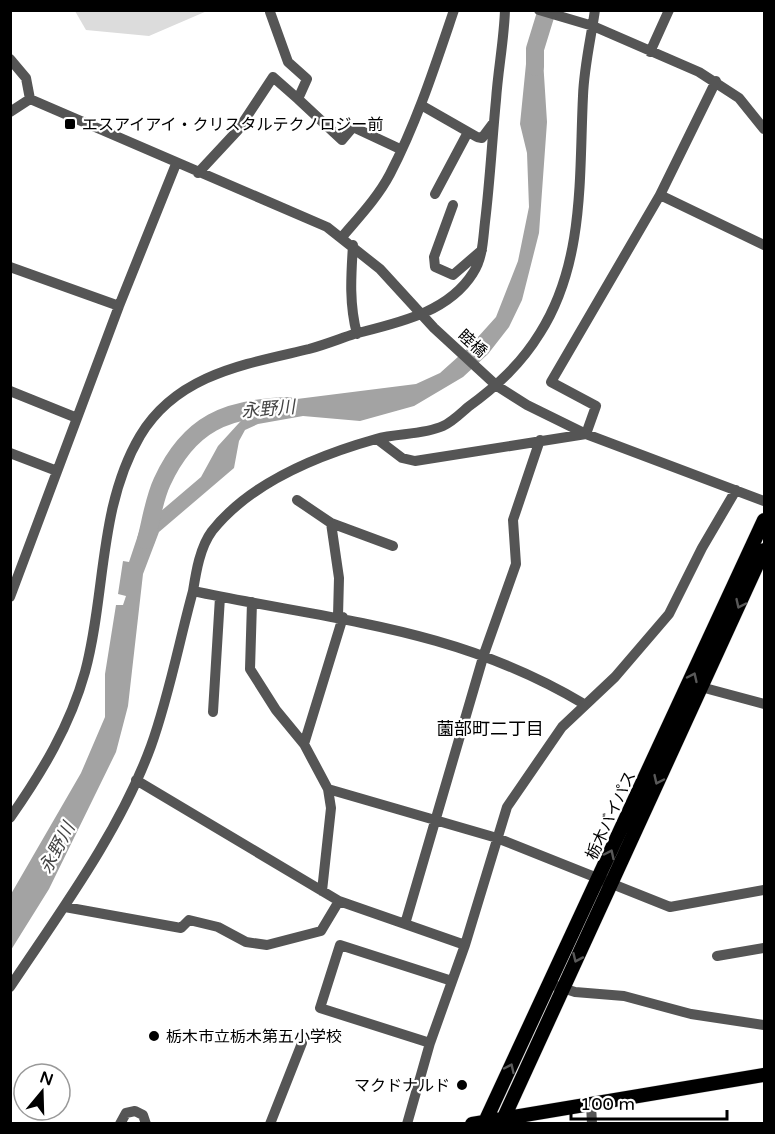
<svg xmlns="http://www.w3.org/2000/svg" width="775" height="1134" font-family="'Varela Round','Noto Sans JP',sans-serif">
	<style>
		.green { fill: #dcdcdc }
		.water { fill: #a3a3a3 }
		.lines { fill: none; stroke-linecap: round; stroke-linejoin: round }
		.river { stroke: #a3a3a3; stroke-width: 18 }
		.major-casing { stroke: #dbdbdb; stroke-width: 15 }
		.minor { stroke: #555; stroke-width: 10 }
		.major { stroke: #000; stroke-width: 14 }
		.oneway { stroke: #595959 }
		.poi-dot { fill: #000; stroke: #fff; stroke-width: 2 }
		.labels { text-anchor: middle; stroke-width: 4.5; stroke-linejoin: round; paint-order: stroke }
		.poi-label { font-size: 16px; fill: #000; stroke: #fff; text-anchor: start }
		.street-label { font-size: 16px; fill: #000; stroke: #fff }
		.water-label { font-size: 18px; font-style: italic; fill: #444; stroke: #fff }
		.neighbourhood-label { font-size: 18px; fill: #000; stroke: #fff }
	</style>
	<rect width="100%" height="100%" fill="#fff"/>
	<path class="green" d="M 75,11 L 207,11 L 149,36 L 86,30 Z"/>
	<path class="water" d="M 528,44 L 542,44 L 547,122 L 539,233 L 522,300 L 509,327 L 488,354 L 463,377 L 414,406 L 360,421 L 303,416 L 258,424 L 245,430 L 239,441 L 234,468 L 159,532 L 143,574 L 128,706 L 116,752 L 49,889 L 11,950 L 11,894 L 81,773 L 105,717 L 105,674 L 116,605 L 123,605 L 126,596 L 118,594 L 123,561 L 129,562 L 140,529 L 201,477 L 218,446 L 249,412 L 281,401 L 416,384 L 440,373 L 469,347 L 496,317 L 518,261 L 529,207 L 527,153 L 520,124 Z"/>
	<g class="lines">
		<path class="river" d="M 535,67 L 535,49 L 547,10
			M 146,540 C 151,521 154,499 162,482 C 189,423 227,408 288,406"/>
		<defs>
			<path id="major" d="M 472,1124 L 764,1075
				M 484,1124 L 764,520
				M 501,1124 L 764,550"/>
		</defs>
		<use href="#major" class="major-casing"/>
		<path class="minor" d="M 539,10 L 593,26 L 699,72 L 739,98 L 764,129
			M 650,52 L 669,10
			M 10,59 L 26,78 L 30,99
			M 30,99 L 327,227 L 380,269 L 434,328 L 497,386 L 527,405 L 586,434 L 764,501
			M 298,99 L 342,140 L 353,127 L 400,149
			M 421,105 L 477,137 L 482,138 L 494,122
			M 10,112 L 30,99
			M 198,173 L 238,130 L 273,77 L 298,99 L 307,79 L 288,62 L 270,12
			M 435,194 L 468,132
			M 660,195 L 764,245
			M 453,205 L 434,257 L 435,267 L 453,275 L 482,250
			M 342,237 C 359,217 378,197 390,174 C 417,122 435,66 454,10
			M 353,245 C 351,276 349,304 357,334
			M 10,267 L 119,306
			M 10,391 L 77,418
			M 377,439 L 402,458 L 415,461 L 586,434 L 596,406 L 551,382 L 660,195 L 716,81
			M 10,453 L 57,471
			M 297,500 L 331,523 L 339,578 L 338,616
			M 331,523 L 393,546
			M 193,591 C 335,621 455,627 584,704
			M 10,597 L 119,306 L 176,164
			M 252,602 L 250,669 L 276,710 L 304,744 L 328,789 L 331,808 L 322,891
			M 701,687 L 764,704
			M 213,712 L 220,597
			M 304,744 L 343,617
			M 136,780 L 339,901 L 405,924
			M 328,789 L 497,838 L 670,907 L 764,890
			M 10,818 C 42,772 70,726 85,672 C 106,595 98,507 140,436 C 177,374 246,364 309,349 C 324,345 339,339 354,334 C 397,323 448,313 473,273 C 483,258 483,239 485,222 C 490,181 492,141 496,100 C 498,70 504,40 505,10
			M 65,907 L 181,928 L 189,920 L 218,927 L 246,942 L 267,945 L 321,931 L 339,901
			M 465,945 L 405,924 L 484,654 L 516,564 L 513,520 L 540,440
			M 717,956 L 764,948
			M 550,984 L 575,992 L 624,996 L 691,1014 L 764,1025
			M 10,987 C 60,912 120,831 151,746 C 169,696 179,642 193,591 C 196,572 200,547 212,531 C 250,483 319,455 376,439 C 397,433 423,435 443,426 C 452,422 460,414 468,407 C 497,386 521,364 540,333 C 585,262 579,176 583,96 C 584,67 591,38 595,10
			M 430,1043 L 320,1008 L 340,945 L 452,981
			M 591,1104 L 592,1124
			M 120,1124 L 126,1113 L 135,1111 L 143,1115 L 146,1124
			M 270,1124 L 302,1043
			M 407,1124 L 430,1043 L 465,945 L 507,807 L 562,727 L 615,677 L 669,614 L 702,548 L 736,490"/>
		<use href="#major" class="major"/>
	</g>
	<defs><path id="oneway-chevron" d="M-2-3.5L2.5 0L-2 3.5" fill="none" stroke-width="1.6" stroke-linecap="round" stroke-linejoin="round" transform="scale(1.5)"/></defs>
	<g class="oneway">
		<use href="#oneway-chevron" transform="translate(740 604) rotate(115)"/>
		<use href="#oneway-chevron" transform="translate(693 677) rotate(-65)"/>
		<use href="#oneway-chevron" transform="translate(658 780) rotate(115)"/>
		<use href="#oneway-chevron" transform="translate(610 854) rotate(-65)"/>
		<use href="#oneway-chevron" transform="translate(577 958) rotate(114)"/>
		<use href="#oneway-chevron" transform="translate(510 1068) rotate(-65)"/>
	</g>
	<g class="poi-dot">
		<rect x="64" y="118" width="12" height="12" rx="3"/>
		<circle cx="154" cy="1036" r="6"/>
		<circle cx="462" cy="1085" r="6"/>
	</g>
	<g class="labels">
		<g class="poi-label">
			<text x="82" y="130">エスアイアイ・クリスタルテクノロジー前</text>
			<text x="166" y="1042">栃木市立栃木第五小学校</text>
			<text x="450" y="1091" text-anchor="end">マクドナルド</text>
		</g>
		<g class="street-label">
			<text transform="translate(473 343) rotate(42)" y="6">睦橋</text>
			<text transform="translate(610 815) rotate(-65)" y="6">栃木バイパス</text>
		</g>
		<g class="water-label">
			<text transform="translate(268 409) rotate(-5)" y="6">永野川</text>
			<text transform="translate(57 848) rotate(-62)" y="6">永野川</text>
		</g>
		<g class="neighbourhood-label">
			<text x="490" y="735">薗部町二丁目</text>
		</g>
	</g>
	<rect width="775" height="1134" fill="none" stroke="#000000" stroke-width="24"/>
	<g transform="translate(42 1092) rotate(19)"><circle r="28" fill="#ffffff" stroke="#999999" stroke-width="1.5"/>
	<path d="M0-4.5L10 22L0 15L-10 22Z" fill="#000000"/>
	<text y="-9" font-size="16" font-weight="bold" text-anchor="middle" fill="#000000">N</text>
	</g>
	<path d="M571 1110v9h156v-9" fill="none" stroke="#000000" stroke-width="3"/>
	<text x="580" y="1110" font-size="18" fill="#000000" stroke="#ffffff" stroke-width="4.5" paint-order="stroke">100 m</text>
</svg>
